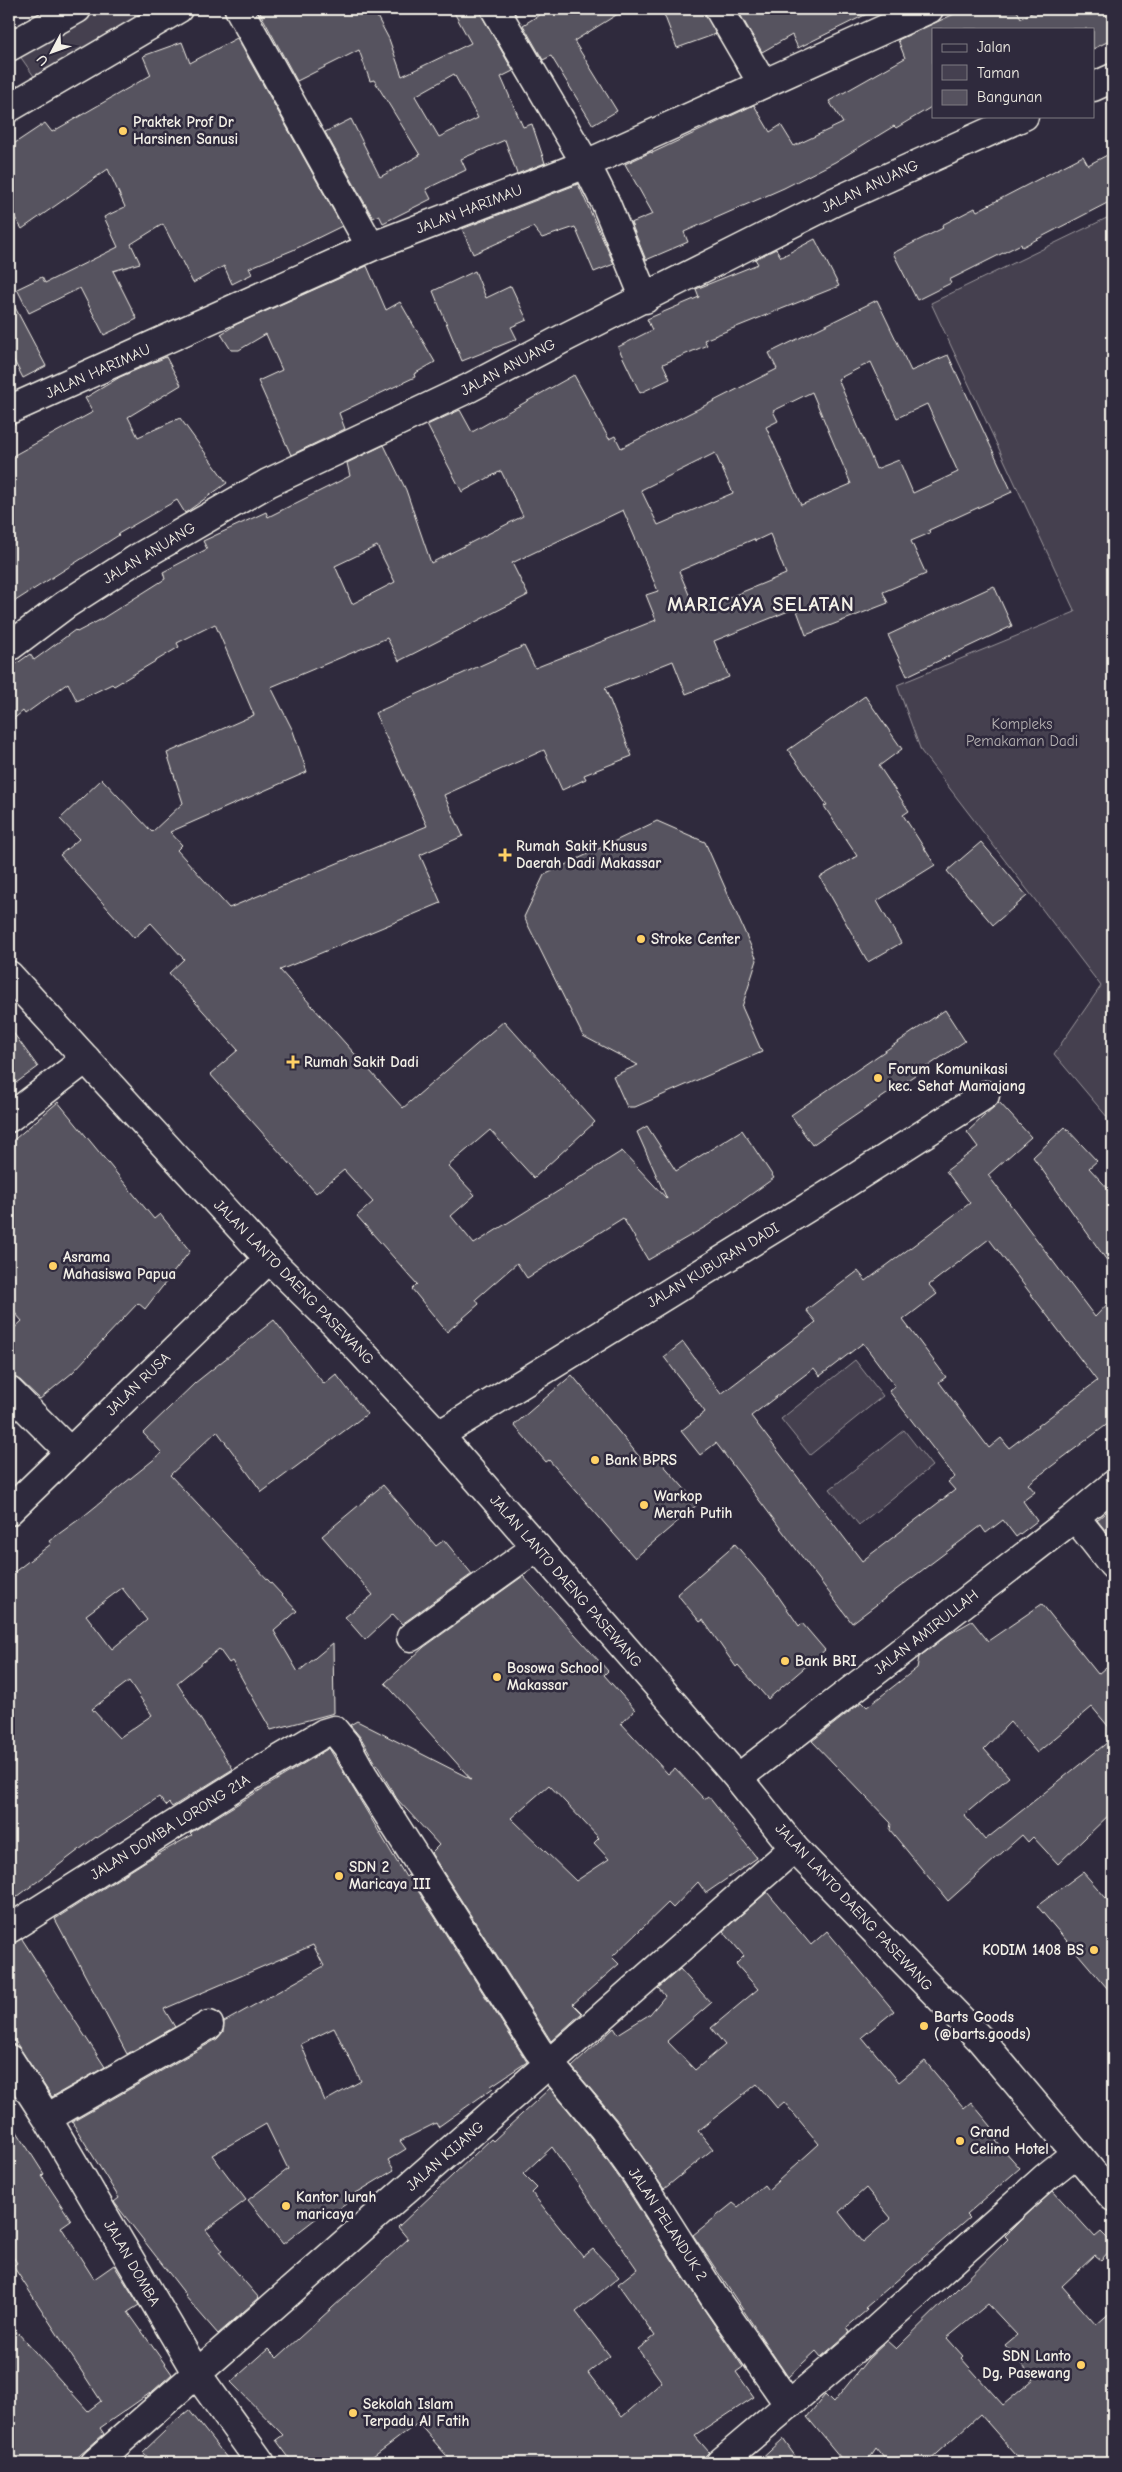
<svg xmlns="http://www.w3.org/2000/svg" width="1122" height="2472" font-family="'Comic Neue',sans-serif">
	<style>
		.green { fill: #454050; stroke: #9c989c }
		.building { fill: #56525f; stroke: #f4f1e8; fill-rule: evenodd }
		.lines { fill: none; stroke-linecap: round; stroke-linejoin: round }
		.minor-casing { stroke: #f4f1e8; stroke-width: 31 }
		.major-casing { stroke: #f4f1e8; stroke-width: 31 }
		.minor { stroke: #2f2a3d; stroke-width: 28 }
		.major { stroke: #2f2a3d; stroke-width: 28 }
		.poi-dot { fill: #ffd166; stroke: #2f2a3d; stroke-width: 2 }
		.labels { text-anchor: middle; stroke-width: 5; stroke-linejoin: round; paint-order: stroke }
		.poi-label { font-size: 15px; font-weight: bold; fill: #f4f1e8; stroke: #2f2a3d; text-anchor: start }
		.street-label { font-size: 15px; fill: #f4f1e8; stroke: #2f2a3d }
		.park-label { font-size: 15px; fill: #b7b3b3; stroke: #2f2a3d }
		.district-label { font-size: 20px; font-weight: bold; letter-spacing: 1px; fill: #f4f1e8; stroke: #2f2a3d }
	</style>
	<rect width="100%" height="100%" fill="#2f2a3d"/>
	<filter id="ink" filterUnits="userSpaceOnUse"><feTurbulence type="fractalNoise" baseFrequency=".02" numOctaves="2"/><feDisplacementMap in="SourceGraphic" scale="10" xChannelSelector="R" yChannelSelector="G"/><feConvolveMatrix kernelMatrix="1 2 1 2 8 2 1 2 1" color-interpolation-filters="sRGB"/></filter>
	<g filter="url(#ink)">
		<path class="green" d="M 92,9 L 170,9 L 38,82 L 15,49 Z
			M 1113,215 L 1113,1124 L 1054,1054 L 1101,986 L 921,751 L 897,685 L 1075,612 L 931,303 Z
			M 855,1360 L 883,1396 L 810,1455 L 781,1419 Z
			M 904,1430 L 932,1466 L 859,1525 L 830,1489 Z"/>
		<path class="building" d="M 258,9 L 373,9 L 389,39 L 402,76 L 471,43 L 452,9 L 478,9 L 513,71 L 501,77 L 523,127 L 532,124 L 545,163 L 517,174 L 505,140 L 461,159 L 466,170 L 426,189 L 431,199 L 383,223 L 379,215 L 373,218 L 325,132 L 351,119 L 380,177 L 420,155 L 374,80 L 370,81 L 359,50 L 297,81 ZM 454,74 L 478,118 L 439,137 L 415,96 Z
			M 549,9 L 626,9 L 574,41 L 617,111 L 593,125 L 551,56 L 543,60 L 523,25 Z
			M 662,9 L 703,9 L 716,34 L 677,48 Z
			M 737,9 L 877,9 L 798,48 L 792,35 L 762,52 Z
			M 965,9 L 1016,9 L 1021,18 L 1040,9 L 1113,9 L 1113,39 L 1093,49 L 1093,29 L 933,29 L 933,106 L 896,128 L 894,126 L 835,162 L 784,188 L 684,232 L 688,242 L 646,260 L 631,223 L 653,214 L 625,164 L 651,152 L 652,153 L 754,105 L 770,132 L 781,125 L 794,146 L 843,123 L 829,101 L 905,58 L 898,40 Z
			M 237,38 L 342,226 L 293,250 L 249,268 L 252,274 L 232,284 L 224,266 L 193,283 L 163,224 L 131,244 L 140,263 L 113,271 L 137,319 L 104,335 L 80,288 L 29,313 L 17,289 L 42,277 L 45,283 L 118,247 L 104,217 L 125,207 L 108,169 L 22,229 L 9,208 L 9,147 L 45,123 L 52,132 L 151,75 L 143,56 L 182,42 L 190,63 Z
			M 1113,152 L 1113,200 L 1022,247 L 1021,244 L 949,280 L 951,283 L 917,300 L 893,253 L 943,228 L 942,225 L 975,208 L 977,211 L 1083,156 L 1088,165 Z
			M 578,184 L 614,264 L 594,272 L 575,227 L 542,238 L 533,227 L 473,254 L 462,229 Z
			M 815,239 L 839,286 L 704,340 L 707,345 L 663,364 L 670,379 L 640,393 L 618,347 L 652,330 L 647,319 L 699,297 L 696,289 L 758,264 L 755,259 L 776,249 L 781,257 Z
			M 367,266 L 386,310 L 400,302 L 435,362 L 414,374 L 415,377 L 339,413 L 345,429 L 291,455 L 258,381 L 282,370 L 266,334 L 239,350 L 231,350 L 221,334 L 237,324 Z
			M 475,271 L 486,298 L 511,286 L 527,320 L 511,327 L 517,339 L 462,361 L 433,291 Z
			M 9,296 L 46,366 L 23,378 L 9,351 Z
			M 877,300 L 911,371 L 948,355 L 1012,492 L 929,530 L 930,533 L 911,541 L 926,574 L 883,592 L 888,603 L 806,635 L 796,608 L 714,641 L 729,677 L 686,694 L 673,661 L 605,688 L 632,756 L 584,775 L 586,779 L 562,790 L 544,750 L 444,795 L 463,836 L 420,855 L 441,903 L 280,970 L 403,1108 L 504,1021 L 595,1122 L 534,1178 L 490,1130 L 448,1166 L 475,1195 L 451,1216 L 474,1244 L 622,1151 L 667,1199 L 637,1132 L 647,1126 L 676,1171 L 742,1130 L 774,1178 L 707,1226 L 648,1260 L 623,1218 L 527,1278 L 517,1263 L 476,1299 L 479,1304 L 447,1332 L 412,1289 L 417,1284 L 357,1216 L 373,1202 L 344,1170 L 316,1193 L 210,1074 L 238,1050 L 169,973 L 184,959 L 151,923 L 134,938 L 60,855 L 79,839 L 60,819 L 102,779 L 152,832 L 183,803 L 167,753 L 254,715 L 215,624 L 177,643 L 179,647 L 114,686 L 112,684 L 77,701 L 68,683 L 25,714 L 23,711 L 9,723 L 9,669 L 30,654 L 34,660 L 75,630 L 77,632 L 100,620 L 165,579 L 163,572 L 207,549 L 203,541 L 266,512 L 268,517 L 350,476 L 347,463 L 384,445 L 406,490 L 431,563 L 523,516 L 501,471 L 462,492 L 427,425 L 460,410 L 472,432 L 574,375 L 609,439 L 615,436 L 621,448 L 777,369 L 769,353 ZM 871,362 L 897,418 L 927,404 L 958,472 L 913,493 L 899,460 L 876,469 L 838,379 ZM 812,392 L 851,484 L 801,505 L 766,427 L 778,421 L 773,411 ZM 715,453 L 733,493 L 658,525 L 641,490 ZM 623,510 L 658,591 L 646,595 L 656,620 L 535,668 L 524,646 L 375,713 L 427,826 L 229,908 L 177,850 L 182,845 L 170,832 L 307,772 L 293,731 L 271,687 L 387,638 L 399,661 L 528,595 L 512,563 ZM 770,534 L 786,574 L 696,611 L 679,571 L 754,539 L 755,541 ZM 377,546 L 395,582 L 352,604 L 335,566 Z
			M 166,357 L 181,385 L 128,417 L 138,437 L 180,418 L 227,483 L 185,513 L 177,500 L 118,534 L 119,535 L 9,605 L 9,458 L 93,412 L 85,398 L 120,377 Z
			M 994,586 L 1012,626 L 907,676 L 888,635 Z
			M 865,696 L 902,749 L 879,766 L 909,811 L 903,815 L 935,865 L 877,901 L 901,943 L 868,962 L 820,877 L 857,856 L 824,806 L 827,805 L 788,750 Z
			M 657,821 L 705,842 L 757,960 L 742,1007 L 762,1052 L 635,1107 L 627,1107 L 613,1076 L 638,1065 L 583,1036 L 524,917 L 544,875 Z
			M 981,842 L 1027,896 L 993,925 L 947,871 Z
			M 945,1010 L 965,1041 L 812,1145 L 791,1115 Z
			M 9,1027 L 38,1067 L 9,1088 Z
			M 58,1102 L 154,1219 L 160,1214 L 190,1251 L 145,1309 L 138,1303 L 72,1373 L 40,1399 L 20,1380 L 9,1376 L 9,1333 L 22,1321 L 9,1306 L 9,1144 Z
			M 999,1102 L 1031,1137 L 988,1175 L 1095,1317 L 1113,1298 L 1113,1420 L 1028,1484 L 1035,1492 L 1023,1501 L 1037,1521 L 1016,1537 L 1003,1520 L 986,1533 L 981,1526 L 852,1623 L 716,1443 L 700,1455 L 681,1431 L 705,1412 L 664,1357 L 683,1342 L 721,1394 L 816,1322 L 806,1310 L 858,1271 L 866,1281 L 970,1203 L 946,1171 L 978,1147 L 967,1132 ZM 989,1239 L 1097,1381 L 1009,1448 L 1001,1438 L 989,1448 L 939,1382 L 946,1377 L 903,1320 L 937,1294 L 929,1285 ZM 863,1343 L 895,1386 L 889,1391 L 955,1477 L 948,1482 L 955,1490 L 862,1561 L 751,1416 L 814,1368 L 820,1376 Z
			M 1065,1127 L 1097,1161 L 1089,1168 L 1113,1194 L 1113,1269 L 1033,1157 Z
			M 274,1320 L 324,1384 L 336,1374 L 367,1414 L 262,1492 L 217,1431 L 170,1475 L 297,1611 L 274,1631 L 298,1672 L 333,1643 L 334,1713 L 271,1730 L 232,1661 L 229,1663 L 219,1649 L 177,1683 L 233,1769 L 172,1807 L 169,1803 L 166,1806 L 159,1797 L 97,1838 L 96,1837 L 9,1903 L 9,1576 L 51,1544 L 49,1541 L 85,1515 L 162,1453 L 143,1433 L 195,1383 ZM 122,1588 L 147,1620 L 112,1649 L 86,1615 ZM 129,1681 L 152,1715 L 119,1738 L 92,1709 Z
			M 572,1375 L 642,1460 L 652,1452 L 698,1504 L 635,1558 L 549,1460 L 546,1462 L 514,1425 Z
			M 9,1413 L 16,1420 L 9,1427 Z
			M 383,1485 L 436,1546 L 444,1540 L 472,1574 L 402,1624 L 393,1614 L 365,1640 L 345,1617 L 373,1595 L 322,1536 Z
			M 1113,1506 L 1113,1540 L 1097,1520 Z
			M 735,1544 L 774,1590 L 799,1626 L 802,1623 L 825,1650 L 768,1699 L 738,1665 L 736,1667 L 703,1620 L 700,1622 L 677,1594 Z
			M 523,1576 L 608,1671 L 604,1675 L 635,1710 L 621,1723 L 668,1774 L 675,1768 L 704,1799 L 708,1796 L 757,1858 L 706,1893 L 698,1882 L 673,1908 L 668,1903 L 612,1957 L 619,1964 L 573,2004 L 582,2013 L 551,2041 L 431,1853 L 439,1845 L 397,1799 L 361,1738 L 350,1725 L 357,1721 L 471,1779 L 385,1683 L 424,1647 ZM 549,1785 L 599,1838 L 594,1843 L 609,1859 L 576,1881 L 511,1818 Z
			M 1042,1604 L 1098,1674 L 1113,1661 L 1113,1732 L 1092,1707 L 1037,1753 L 1010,1722 L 984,1749 L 1009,1777 L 964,1815 L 985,1840 L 1113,1738 L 1113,1811 L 1058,1864 L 1033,1837 L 1028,1842 L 1022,1835 L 948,1901 L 890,1830 L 891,1823 L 812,1741 L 862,1702 L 867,1707 L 917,1668 L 919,1657 L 949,1634 L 972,1621 L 988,1641 Z
			M 329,1748 L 406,1877 L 408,1875 L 527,2062 L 491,2086 L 493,2088 L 438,2127 L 436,2123 L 400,2141 L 406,2149 L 388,2160 L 394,2170 L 343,2201 L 346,2204 L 330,2215 L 327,2210 L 283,2244 L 248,2200 L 288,2169 L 266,2124 L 212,2155 L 246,2200 L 206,2230 L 222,2250 L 219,2252 L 259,2298 L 218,2334 L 185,2296 L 186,2295 L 117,2206 L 114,2202 L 119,2198 L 72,2122 L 217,2039 L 223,2032 L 224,2022 L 324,1966 L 313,1945 L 164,2009 L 175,2027 L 127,2054 L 55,1919 L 146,1861 L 192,1835 L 190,1833 ZM 334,2028 L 361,2081 L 325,2101 L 301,2044 Z
			M 1083,1872 L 1113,1906 L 1113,1995 L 1037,1906 Z
			M 767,1892 L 811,1945 L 827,1931 L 894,2011 L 862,2037 L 899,2082 L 925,2061 L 964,2108 L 971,2102 L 1001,2138 L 996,2141 L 1020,2168 L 966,2215 L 969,2218 L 865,2308 L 867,2310 L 847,2327 L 850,2332 L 821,2357 L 816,2351 L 788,2377 L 693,2235 L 733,2203 L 738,2207 L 764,2185 L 768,2190 L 819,2144 L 784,2102 L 777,2108 L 757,2084 L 698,2131 L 713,2149 L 664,2189 L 616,2119 L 572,2067 L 614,2028 L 618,2034 L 650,2014 L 665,1996 L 658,1988 L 680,1969 L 711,2003 L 667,2041 L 695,2070 L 725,2045 L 711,2028 L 758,1989 L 736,1964 L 744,1956 L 723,1931 ZM 866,2188 L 891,2218 L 863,2242 L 839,2212 Z
			M 22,1939 L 105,2067 L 52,2097 L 9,2032 L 9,1944 Z
			M 550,2088 L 591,2138 L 623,2183 L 701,2305 L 743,2367 L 736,2372 L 754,2397 L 695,2436 L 709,2452 L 698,2463 L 453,2463 L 418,2423 L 365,2463 L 293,2463 L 276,2440 L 283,2435 L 231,2382 L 268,2349 L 277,2358 L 408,2239 L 398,2227 L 491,2139 L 493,2141 ZM 552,2147 L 637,2269 L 618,2284 L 655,2336 L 638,2349 L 662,2382 L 622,2417 L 588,2373 L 610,2356 L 576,2312 L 619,2277 L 593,2249 L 583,2257 L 532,2193 L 537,2188 L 523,2174 Z
			M 9,2119 L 44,2174 L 42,2176 L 71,2220 L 61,2227 L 94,2279 L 114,2265 L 139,2305 L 128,2312 L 172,2374 L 153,2391 L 100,2428 L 104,2434 L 71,2463 L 9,2463 L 9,2323 L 88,2411 L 101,2401 L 13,2266 L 17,2263 L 9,2251 Z
			M 1053,2191 L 1095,2237 L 1101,2232 L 1113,2244 L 1113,2247 L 1101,2260 L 1095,2255 L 1062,2286 L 1096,2325 L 1113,2310 L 1113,2463 L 1023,2463 L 980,2414 L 926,2463 L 888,2463 L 876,2448 L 866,2463 L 845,2463 L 807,2417 L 825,2395 L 833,2403 L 868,2359 L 887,2341 L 896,2349 L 1008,2239 L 1005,2236 L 1022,2219 ZM 988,2304 L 1017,2335 L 1005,2345 L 1034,2379 L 1003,2405 L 961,2358 L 963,2356 L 947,2338 Z
			M 189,2410 L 231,2463 L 153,2463 L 143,2452 L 166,2430 L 165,2429 Z
			M 783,2439 L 800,2463 L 757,2463 Z"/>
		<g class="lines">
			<defs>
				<path id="minor" d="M 239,9 L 371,247
					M 495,9 L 586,164 L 606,204 L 645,299
					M 719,9 L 762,83
					M 1093,87 L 1113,78
					M 9,410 L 371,247 L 586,164 L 929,9
					M 9,647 L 65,605 L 138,558 L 268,483 L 469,388 L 568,336 L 834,202 L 1024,116
					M 9,1118 L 86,1059
					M 9,1391 L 69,1451
					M 439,1435 L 836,1190 L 985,1095
					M 1075,1517 L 1113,1565
					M 411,1637 L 537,1547
					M 738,1778 L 1075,1517 L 1113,1485
					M 9,1929 L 253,1775 L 324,1733 L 334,1730 L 347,1746 L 363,1775 L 538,2050 L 603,2128 L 636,2174 L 714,2297 L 789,2405
					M 9,2059 L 47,2118 L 197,2374 L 261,2463
					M 47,2118 L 209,2025
					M 95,2463 L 794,1848
					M 720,2463 L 858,2346 L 1046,2177 L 1076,2153"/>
				<path id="major" d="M 9,47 L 77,9
					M 9,108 L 178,9
					M 9,975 L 269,1259 L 333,1322 L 439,1435 L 738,1778 L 794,1848 L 981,2040 L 1113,2197
					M 9,1511 L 269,1259"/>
			</defs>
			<use href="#minor" class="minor-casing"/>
			<use href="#major" class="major-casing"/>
			<use href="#minor" class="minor"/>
			<use href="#major" class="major"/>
		</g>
	</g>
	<g class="poi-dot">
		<circle cx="123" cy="131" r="5"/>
		<path d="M502.5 847.5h5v5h5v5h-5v5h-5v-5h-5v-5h5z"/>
		<circle cx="641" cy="939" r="5"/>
		<path d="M290.5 1054.5h5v5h5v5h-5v5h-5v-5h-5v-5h5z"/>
		<circle cx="878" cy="1078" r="5"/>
		<circle cx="53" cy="1266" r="5"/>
		<circle cx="595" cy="1460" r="5"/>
		<circle cx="644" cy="1505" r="5"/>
		<circle cx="785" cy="1661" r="5"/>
		<circle cx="497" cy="1677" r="5"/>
		<circle cx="339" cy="1876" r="5"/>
		<circle cx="1094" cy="1950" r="5"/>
		<circle cx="924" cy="2026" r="5"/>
		<circle cx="960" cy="2141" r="5"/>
		<circle cx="286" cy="2206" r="5"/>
		<circle cx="1081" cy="2365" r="5"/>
		<circle cx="353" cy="2413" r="5"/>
	</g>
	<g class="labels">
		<g class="poi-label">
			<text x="133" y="127">Praktek Prof Dr<tspan x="133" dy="17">Harsinen Sanusi</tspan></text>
			<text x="516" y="851">Rumah Sakit Khusus<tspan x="516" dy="17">Daerah Dadi Makassar</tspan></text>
			<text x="651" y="944">Stroke Center</text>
			<text x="304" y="1067">Rumah Sakit Dadi</text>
			<text x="888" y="1074">Forum Komunikasi<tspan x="888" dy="17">kec. Sehat Mamajang</tspan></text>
			<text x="63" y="1262">Asrama<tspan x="63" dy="17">Mahasiswa Papua</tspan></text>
			<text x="605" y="1465">Bank BPRS</text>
			<text x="654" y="1501">Warkop<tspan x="654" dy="17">Merah Putih</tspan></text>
			<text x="795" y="1666">Bank BRI</text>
			<text x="507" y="1673">Bosowa School<tspan x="507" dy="17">Makassar</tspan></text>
			<text x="349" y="1872">SDN 2<tspan x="349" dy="17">Maricaya III</tspan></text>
			<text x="1084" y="1955" text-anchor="end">KODIM 1408 BS</text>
			<text x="934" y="2022">Barts Goods<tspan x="934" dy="17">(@barts.goods)</tspan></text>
			<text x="970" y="2137">Grand<tspan x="970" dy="17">Celino Hotel</tspan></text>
			<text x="296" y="2202">Kantor lurah<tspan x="296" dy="17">maricaya</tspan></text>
			<text x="1071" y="2361" text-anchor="end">SDN Lanto<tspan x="1071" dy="17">Dg, Pasewang</tspan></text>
			<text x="363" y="2409">Sekolah Islam<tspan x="363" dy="17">Terpadu Al Fatih</tspan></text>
		</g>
		<g class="street-label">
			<text transform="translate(870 186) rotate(-25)" y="5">JALAN ANUANG</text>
			<text transform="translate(469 209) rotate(-21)" y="5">JALAN HARIMAU</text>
			<text transform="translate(508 367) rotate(-28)" y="5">JALAN ANUANG</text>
			<text transform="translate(98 371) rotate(-24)" y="5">JALAN HARIMAU</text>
			<text transform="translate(149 553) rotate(-31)" y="5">JALAN ANUANG</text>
			<text transform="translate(713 1265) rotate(-31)" y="5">JALAN KUBURAN DADI</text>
			<text transform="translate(294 1282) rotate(46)" y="5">JALAN LANTO DAENG PASEWANG</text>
			<text transform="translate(138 1384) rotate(-44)" y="5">JALAN RUSA</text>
			<text transform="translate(566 1581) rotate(49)" y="5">JALAN LANTO DAENG PASEWANG</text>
			<text transform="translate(926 1632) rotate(-38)" y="5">JALAN AMIRULLAH</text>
			<text transform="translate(170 1827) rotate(-32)" y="5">JALAN DOMBA LORONG 21A</text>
			<text transform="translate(854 1907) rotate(47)" y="5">JALAN LANTO DAENG PASEWANG</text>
			<text transform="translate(445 2156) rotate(-41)" y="5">JALAN KIJANG</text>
			<text transform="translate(668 2224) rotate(57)" y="5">JALAN PELANDUK 2</text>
			<text transform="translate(132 2263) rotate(60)" y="5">JALAN DOMBA</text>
		</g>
		<g class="park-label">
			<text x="1022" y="729">Kompleks<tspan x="1022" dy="17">Pemakaman Dadi</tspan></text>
		</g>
		<g class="district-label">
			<text x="761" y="611">MARICAYA SELATAN</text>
		</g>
	</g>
	<rect width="1122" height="2472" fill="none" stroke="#2f2a3d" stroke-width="30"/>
	<rect x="15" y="15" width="1092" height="2442" fill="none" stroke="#f4f1e8" stroke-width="2" filter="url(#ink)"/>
	<rect x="932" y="28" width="162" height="90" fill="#2f2a3d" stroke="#7e7a81"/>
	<rect x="942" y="44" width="25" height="8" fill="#2f2a3d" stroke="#7e7a81"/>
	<text x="977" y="52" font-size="15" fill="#f4f1e8">Jalan</text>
	<rect x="942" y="65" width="25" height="15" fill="#454050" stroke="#7e7a81"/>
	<text x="977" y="78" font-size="15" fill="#f4f1e8">Taman</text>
	<rect x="942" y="90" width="25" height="15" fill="#56525f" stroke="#7e7a81"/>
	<text x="977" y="102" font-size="15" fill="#f4f1e8">Bangunan</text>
	<g transform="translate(52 52) rotate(229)" stroke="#2f2a3d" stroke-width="4" paint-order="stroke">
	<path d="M0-4L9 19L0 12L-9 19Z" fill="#f4f1e8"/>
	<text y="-8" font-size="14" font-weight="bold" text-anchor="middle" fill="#f4f1e8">U</text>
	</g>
</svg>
